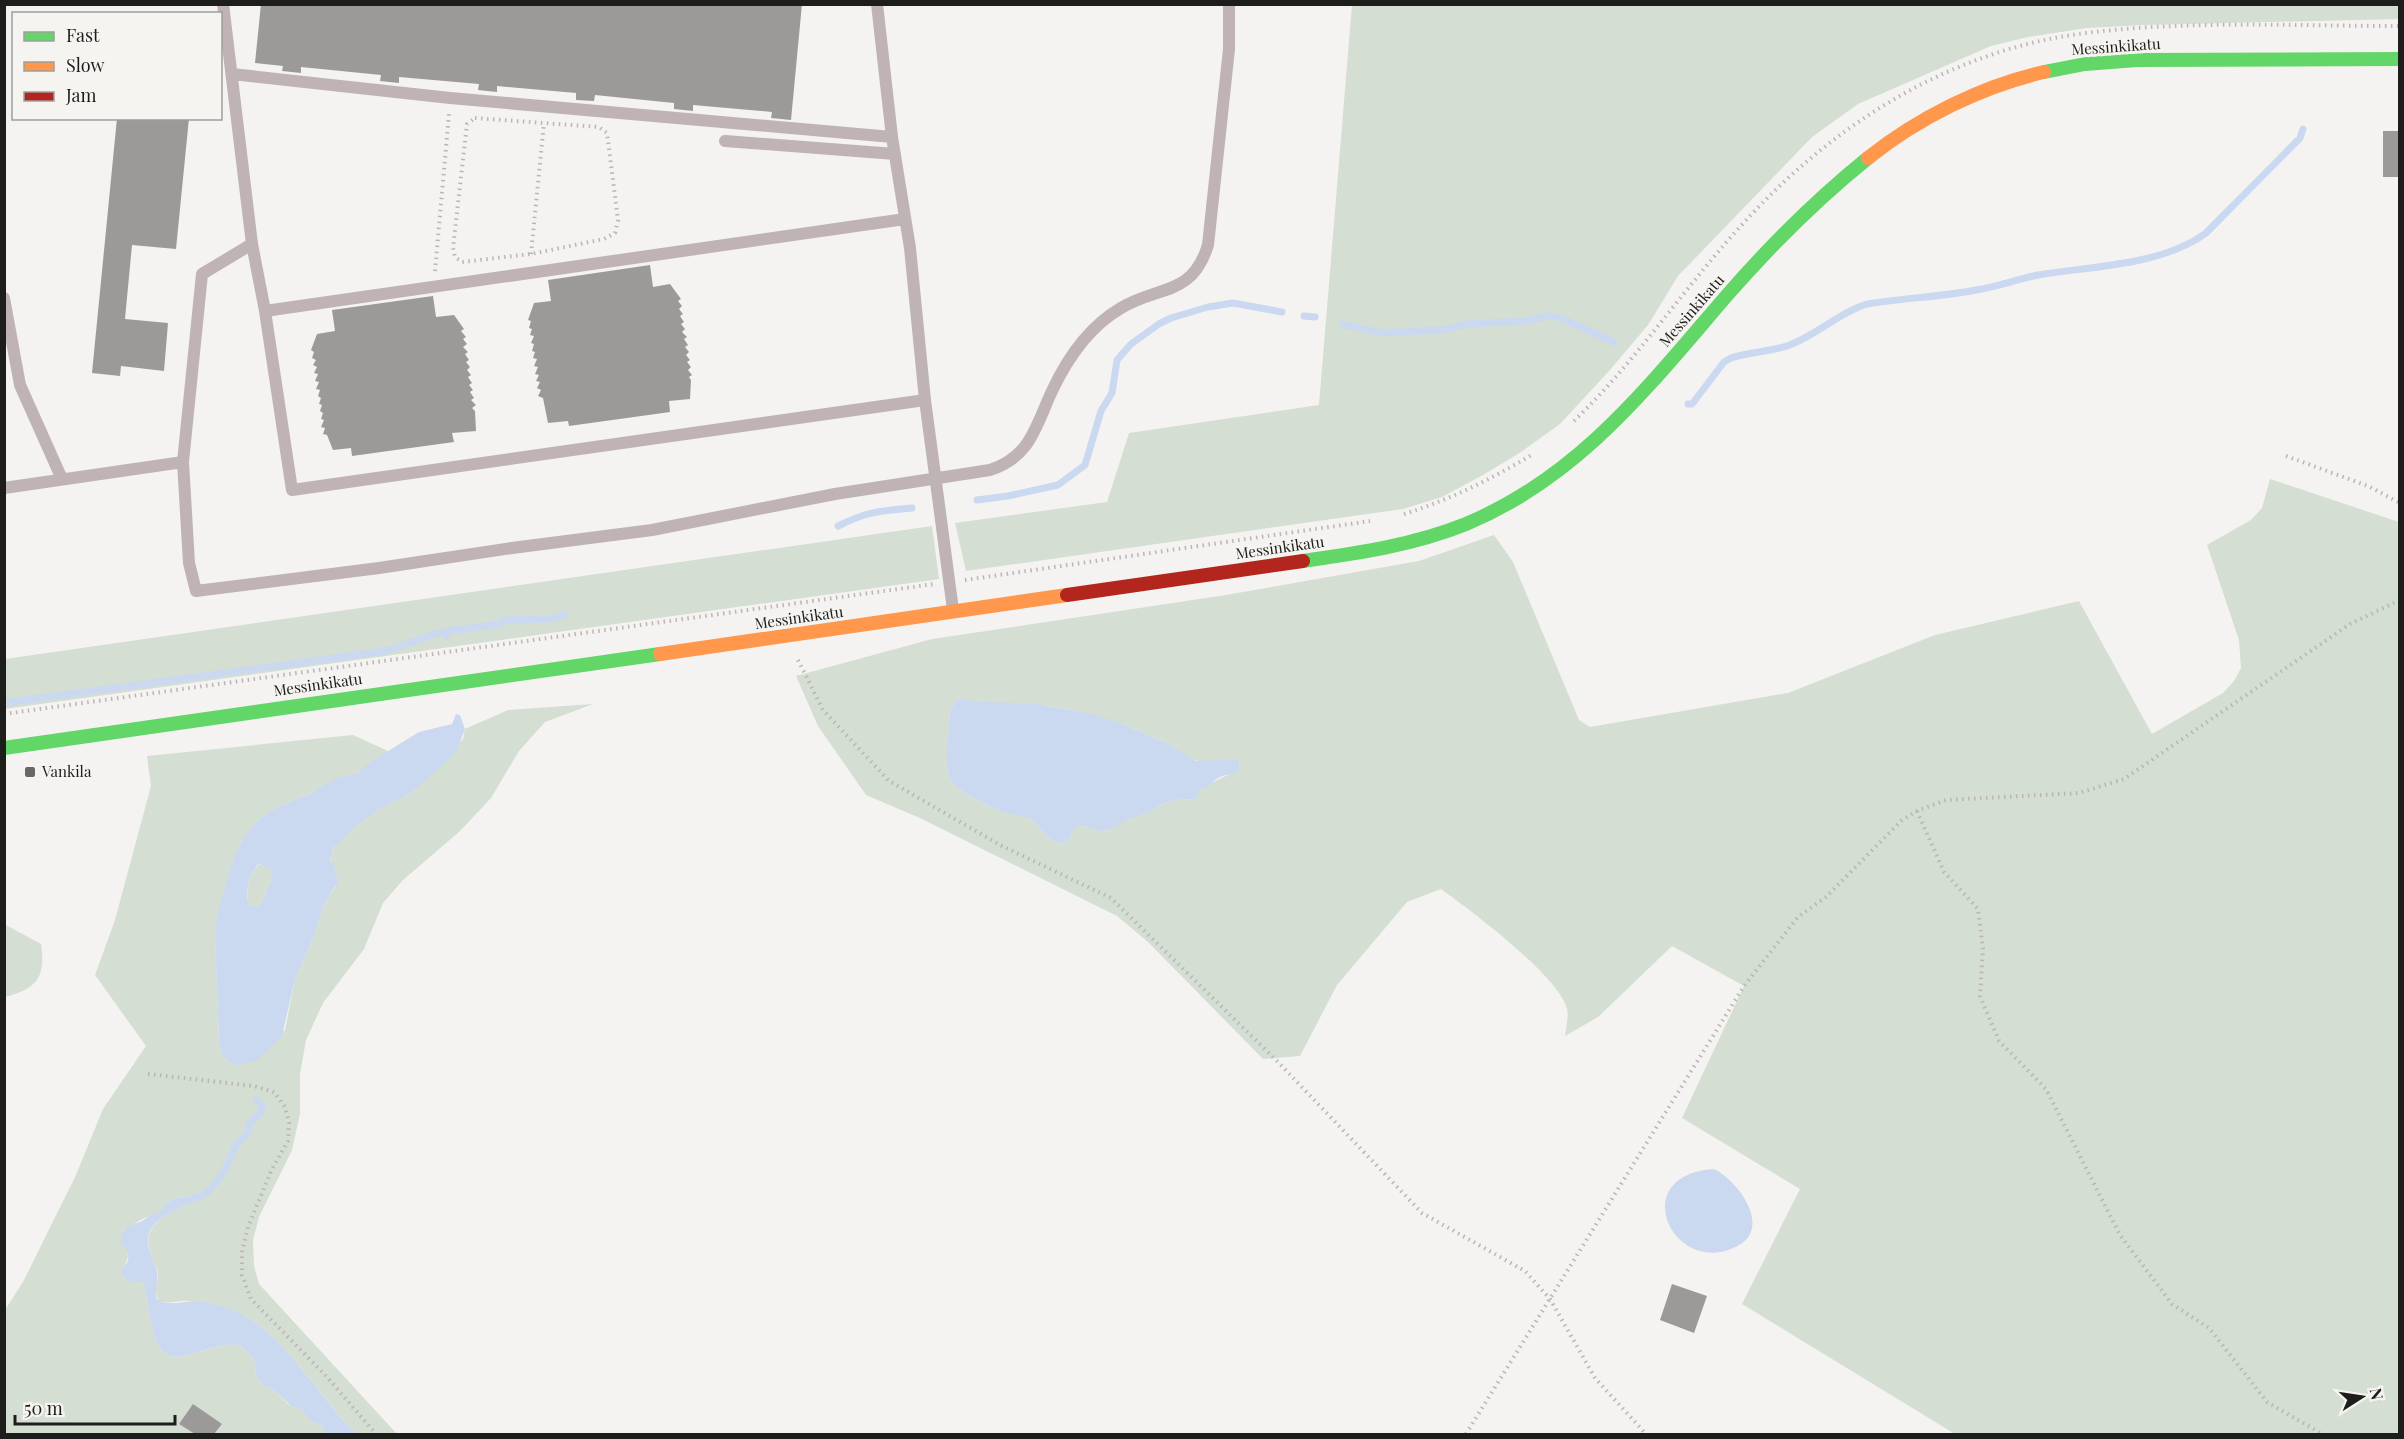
<svg xmlns="http://www.w3.org/2000/svg" width="2404" height="1439" font-family="'Playfair Display',serif">
	<style>
		.green { fill: #d4ded2; fill-rule: evenodd }
		.water { fill: #cad8f0; fill-rule: evenodd }
		.lines { fill: none; stroke-linecap: round; stroke-linejoin: round }
		.stream { stroke: #cad8f0; stroke-width: 7 }
		.building { fill: #9b9a99 }
		.path { stroke: #bcb4b6; stroke-width: 4; stroke-dasharray: 1.5 4.5; stroke-linecap: butt }
		.lane { stroke: #bfb3b6; stroke-width: 12 }
		.fast { stroke: #63d668; stroke-width: 14 }
		.slow { stroke: #ff974d; stroke-width: 14 }
		.jam { stroke: #b3261e; stroke-width: 14 }
		.poi-dot { fill: #686867; stroke: #f5f4f0; stroke-width: 2 }
		.labels { text-anchor: middle; stroke-width: 6; stroke-linejoin: round; paint-order: stroke }
		.street-label { font-size: 15px; fill: #1d1d1c; stroke: #f5f4f0 }
		.poi-label { font-size: 15px; fill: #1d1d1c; stroke: #f5f4f0; text-anchor: start }
	</style>
	<rect width="100%" height="100%" fill="#f4f3f1"/>
	<path class="green" d="M 1352,5 L 2399,4 L 2400,19 L 2143,25 L 2087,28 L 2028,37 L 1991,46 L 1858,104 L 1812,137 L 1678,276 L 1648,325 L 1609,371 L 1560,424 L 1521,452 L 1483,475 L 1442,497 L 1403,509 L 966,571 L 955,523 L 1107,502 L 1129,433 L 1319,405 Z
		M 2270,479 L 2399,522 L 2399,1434 L 1955,1434 L 1742,1304 L 1800,1189 L 1682,1118 L 1744,986 L 1672,946 L 1598,1017 L 1565,1036 C 1566,1028 1569,1016 1567,1009 C 1560,977 1469,909 1441,889 L 1407,902 L 1337,985 L 1300,1056 L 1263,1059 L 1148,942 L 1117,916 L 920,818 L 866,795 L 818,726 L 796,676 L 932,639 L 1226,595 L 1419,561 L 1494,535 L 1513,562 L 1579,720 L 1590,727 L 1788,693 L 1935,635 L 2079,601 L 2152,734 L 2223,693 L 2234,681 L 2241,668 L 2239,640 L 2207,545 L 2251,520 L 2262,508 ZM 961,698 L 967,701 L 1043,705 L 1082,712 L 1123,724 L 1167,743 L 1193,760 L 1207,762 L 1233,759 L 1240,766 L 1240,769 L 1201,788 L 1195,799 L 1177,800 L 1165,803 L 1144,814 L 1128,818 L 1110,830 L 1100,831 L 1081,825 L 1075,828 L 1066,843 C 1049,846 1042,826 1029,818 C 1024,815 1010,815 1003,812 C 989,806 954,791 949,777 C 944,761 949,742 949,726 C 949,716 951,702 961,698 Z
		M 932,526 L 939,579 L 5,709 L 5,659 Z
		M 593,704 L 545,722 L 519,751 L 491,798 L 460,831 L 403,880 L 383,903 L 364,949 L 323,1003 L 306,1040 L 300,1074 L 300,1114 L 292,1150 L 259,1217 L 253,1240 L 254,1266 L 259,1284 L 397,1434 L 356,1434 C 317,1395 280,1325 226,1308 C 215,1304 202,1301 190,1301 C 178,1300 170,1305 159,1301 C 153,1290 158,1284 158,1274 C 157,1265 150,1257 149,1248 C 143,1222 175,1210 193,1201 L 193,1196 L 172,1199 L 158,1214 C 151,1213 129,1226 123,1232 L 123,1245 L 127,1249 L 128,1257 L 122,1274 L 128,1281 L 141,1281 L 144,1285 C 149,1305 149,1327 158,1345 C 173,1375 215,1337 241,1346 L 254,1359 L 256,1375 L 262,1385 L 274,1390 L 289,1405 L 301,1409 L 310,1421 L 321,1425 L 325,1434 L 5,1434 L 5,1310 L 23,1282 L 76,1175 L 103,1109 L 146,1046 L 95,975 L 115,920 L 151,786 L 147,756 L 353,735 L 388,751 L 358,773 L 337,779 L 311,793 L 271,810 L 258,820 L 240,844 L 224,892 L 215,934 L 219,1042 L 221,1052 L 232,1063 L 285,1030 L 295,979 L 314,936 L 324,904 L 336,886 L 330,855 L 335,845 L 354,828 L 379,808 L 408,795 L 463,739 L 465,729 L 508,710 Z
		M 260,864 L 270,868 L 272,879 L 260,905 L 256,907 L 249,905 C 245,894 249,871 260,864 Z
		M 4,924 L 41,944 C 46,977 37,989 5,997 Z"/>
	<path class="water" d="M 961,698 L 971,701 L 1037,704 L 1088,713 L 1118,722 L 1167,743 L 1196,761 L 1235,759 L 1239,762 L 1240,769 C 1234,775 1227,774 1220,777 C 1212,781 1211,787 1201,788 L 1195,799 L 1177,800 L 1165,803 L 1144,814 L 1128,819 L 1110,830 L 1100,831 L 1081,825 L 1075,828 L 1066,843 C 1049,846 1042,826 1029,818 C 1025,816 1010,815 1003,812 C 989,806 954,791 949,777 C 944,761 948,742 949,726 C 949,715 951,702 961,698 Z
		M 456,714 L 460,715 L 465,729 L 457,750 L 445,763 L 408,795 L 380,808 L 354,828 L 333,848 L 330,859 L 335,868 L 338,882 L 324,904 L 314,936 L 295,979 L 282,1036 L 259,1059 L 245,1064 L 237,1065 L 228,1061 L 221,1052 L 219,1042 L 215,934 L 218,912 L 234,857 L 244,837 L 258,820 L 271,810 L 311,793 L 337,778 L 358,773 L 372,761 L 419,732 L 452,724 ZM 259,864 L 270,868 L 272,879 L 260,905 L 256,907 L 249,905 C 244,893 250,871 259,864 Z
		M 1714,1169 C 1737,1180 1772,1226 1739,1245 C 1675,1282 1623,1175 1714,1169 Z
		M 193,1196 L 193,1201 C 177,1210 145,1220 148,1244 C 149,1254 155,1262 157,1271 C 159,1281 154,1287 157,1299 C 169,1308 183,1300 197,1301 C 212,1303 228,1307 241,1314 C 288,1339 319,1397 356,1434 L 325,1434 L 321,1425 L 310,1421 L 301,1409 L 291,1406 L 274,1390 L 262,1385 L 256,1375 L 254,1359 L 241,1346 C 214,1337 173,1375 158,1345 C 149,1327 149,1305 144,1285 L 141,1281 L 128,1281 L 122,1274 L 122,1269 C 132,1260 129,1251 121,1243 C 120,1230 129,1225 140,1222 C 148,1219 149,1213 158,1213 L 172,1199 Z"/>
	<g class="lines">
		<path class="stream" d="M 1304,316 L 1315,317
			M 1342,324 L 1381,333 L 1441,330 L 1468,324 L 1527,321 L 1546,316 L 1559,317 L 1614,342
			M 1688,404 L 1692,404 L 1724,362 L 1731,358 C 1749,352 1769,352 1787,346 C 1816,336 1838,313 1867,304 C 1903,298 1940,297 1976,290 C 1997,287 2018,279 2038,275 C 2091,266 2161,266 2206,233 L 2300,138 L 2303,129
			M 977,500 L 1008,496 L 1058,485 L 1085,465 L 1101,411 L 1112,393 L 1117,360 L 1131,344 L 1159,324 L 1171,318 L 1208,307 L 1233,303 L 1282,312
			M 838,526 C 868,511 881,511 912,508
			M 446,636 L 448,631 L 500,624 L 506,620 L 552,619 L 564,614
			M 4,703 L 386,651 L 441,632 L 446,633
			M 188,1201 L 203,1195 L 211,1189 L 224,1171 L 236,1145 L 247,1134 L 250,1122 L 262,1112 L 262,1106 L 257,1100"/>
	</g>
	<path class="building" d="M 261,4 L 802,4 L 791,120 L 771,118 L 772,112 L 693,105 L 693,111 L 674,109 L 674,103 L 595,95 L 594,101 L 576,100 L 576,93 L 497,86 L 497,92 L 478,90 L 479,84 L 399,77 L 399,83 L 380,81 L 381,75 L 301,67 L 301,73 L 282,71 L 283,66 L 255,63 Z
		M 117,118 L 189,118 L 176,249 L 132,245 L 125,319 L 168,323 L 164,371 L 121,366 L 120,376 L 92,373 Z
		M 2383,131 L 2400,131 L 2400,177 L 2383,177 Z
		M 650,265 L 653,287 L 670,284 L 681,299 L 678,301 L 682,306 L 679,309 L 683,314 L 680,316 L 684,322 L 681,324 L 685,329 L 682,332 L 687,337 L 684,339 L 688,345 L 685,347 L 689,352 L 686,355 L 690,360 L 687,362 L 691,367 L 688,370 L 692,375 L 689,377 L 691,380 L 690,399 L 669,401 L 670,412 L 569,426 L 568,421 L 548,423 L 543,398 L 538,396 L 541,390 L 537,388 L 540,382 L 536,381 L 539,375 L 535,374 L 538,367 L 534,366 L 537,359 L 533,358 L 535,352 L 532,351 L 534,344 L 531,343 L 534,336 L 530,335 L 532,329 L 529,328 L 531,321 L 528,320 L 534,303 L 551,301 L 548,280 Z
		M 433,296 L 436,317 L 454,315 L 464,329 L 461,331 L 466,337 L 463,339 L 467,344 L 463,347 L 468,352 L 465,354 L 469,360 L 466,362 L 470,367 L 467,370 L 471,375 L 468,377 L 472,383 L 469,385 L 473,390 L 470,392 L 474,398 L 471,400 L 476,405 L 472,408 L 475,411 L 476,431 L 452,433 L 454,442 L 352,456 L 351,448 L 333,450 L 327,435 L 323,434 L 325,428 L 321,427 L 324,420 L 321,419 L 323,413 L 320,411 L 322,405 L 319,404 L 321,398 L 318,396 L 320,390 L 316,389 L 319,382 L 315,381 L 318,374 L 314,373 L 317,367 L 313,365 L 316,360 L 312,358 L 314,352 L 311,350 L 317,334 L 335,331 L 332,310 Z
		M 1672,1284 L 1707,1296 L 1694,1333 L 1660,1320 Z
		M 193,1404 L 222,1424 L 214,1434 L 195,1434 L 179,1424 Z"/>
	<g class="lines">
		<path class="path" d="M 475,118 L 599,127 L 607,133 L 618,220 L 615,233 L 604,239 L 531,254 L 462,262 L 455,257 L 453,248 L 467,124 Z
			M 531,254 L 544,123
			M 435,271 L 449,114
			M 1574,421 C 1635,362 1682,291 1739,228 C 1830,126 1949,50 2086,33 C 2189,20 2296,26 2400,26
			M 2286,456 L 2368,486 L 2400,503
			M 1404,514 C 1449,500 1492,479 1533,454
			M 965,580 L 1370,521
			M 798,660 L 823,710 L 889,781 L 1000,845 L 1111,898 L 1278,1062 L 1422,1213 L 1525,1271 L 1550,1299 L 1595,1378 L 1646,1434
			M 4,714 L 934,584
			M 1917,811 L 1944,872 L 1978,909 L 1983,949 L 1980,996 L 1999,1041 L 2046,1089 L 2120,1235 L 2172,1304 L 2209,1328 L 2267,1402 L 2322,1434
			M 148,1074 L 254,1086 L 274,1092 L 285,1107 L 289,1123 L 288,1141 L 272,1169 L 248,1227 L 242,1252 L 242,1275 L 251,1299 L 327,1377 L 376,1434
			M 1466,1434 L 1744,986 L 1798,917 L 1826,897 L 1901,821 L 1917,811 L 1946,800 L 2079,793 L 2124,779 L 2350,624 L 2400,600"/>
		<path class="lane" d="M 223,4 L 252,244
			M 877,4 L 892,137 L 910,248 L 925,400 L 953,610
			M 232,74 L 450,98 L 892,137
			M 725,141 L 895,154
			M 4,298 L 20,385 L 62,479
			M 265,311 L 905,219
			M 183,462 L 189,563 L 196,591 L 379,568 L 512,548 L 652,530 L 835,494 L 990,470 C 1031,457 1036,425 1052,391 C 1067,359 1090,326 1121,308 C 1159,285 1192,297 1208,245 L 1229,49 L 1229,4
			M 4,488 L 183,462 L 202,274 L 252,244 L 265,311 L 292,490 L 925,400"/>
		<path class="fast" d="M 2044,72 L 2085,64 L 2137,60 L 2400,59
			M 1303,561 C 1359,553 1414,545 1466,524 C 1581,476 1650,384 1729,293 C 1772,244 1817,199 1868,158
			M 4,748 L 660,654"/>
		<path class="slow" d="M 1868,158 C 1918,118 1982,86 2044,72
			M 660,654 L 1067,595"/>
		<path class="jam" d="M 1067,595 L 1303,561"/>
	</g>
	<rect class="poi-dot" x="24" y="766" width="12" height="12" rx="3"/>
	<g class="labels">
		<g class="street-label">
			<text transform="translate(2116 47) rotate(-4)" y="5">Messinkikatu</text>
			<text transform="translate(1692 311) rotate(-49)" y="5">Messinkikatu</text>
			<text transform="translate(1280 548) rotate(-8)" y="5">Messinkikatu</text>
			<text transform="translate(799 618) rotate(-8)" y="5">Messinkikatu</text>
			<text transform="translate(318 685) rotate(-8)" y="5">Messinkikatu</text>
		</g>
		<g class="poi-label">
			<text x="42" y="777">Vankila</text>
		</g>
	</g>
	<rect width="2404" height="1439" fill="none" stroke="#1d1d1c" stroke-width="12"/>
	<rect x="12" y="12" width="210" height="108" fill="#f5f4f0" stroke="#9f9e9b" stroke-width="1.5"/>
	<rect x="24" y="32" width="30" height="9" fill="#63d668" stroke="#9f9e9b" stroke-width="1.5"/>
	<text x="66" y="42" font-size="18" fill="#1d1d1c">Fast</text>
	<rect x="24" y="62" width="30" height="9" fill="#ff974d" stroke="#9f9e9b" stroke-width="1.5"/>
	<text x="66" y="72" font-size="18" fill="#1d1d1c">Slow</text>
	<rect x="24" y="92" width="30" height="9" fill="#b3261e" stroke="#9f9e9b" stroke-width="1.5"/>
	<text x="66" y="102" font-size="18" fill="#1d1d1c">Jam</text>
	<g transform="translate(2362 1397) rotate(78)" stroke="#f5f4f0" stroke-width="4.5" paint-order="stroke">
	<path d="M0-4.5L10 22L0 15L-10 22Z" fill="#1d1d1c"/>
	<text y="-9" font-size="16" font-weight="bold" text-anchor="middle" fill="#1d1d1c">N</text>
	</g>
	<path d="M15 1415v9h160v-9" fill="none" stroke="#1d1d1c" stroke-width="3"/>
	<text x="24" y="1415" font-size="18" fill="#1d1d1c" stroke="#f5f4f0" stroke-width="4.5" paint-order="stroke">50 m</text>
</svg>
